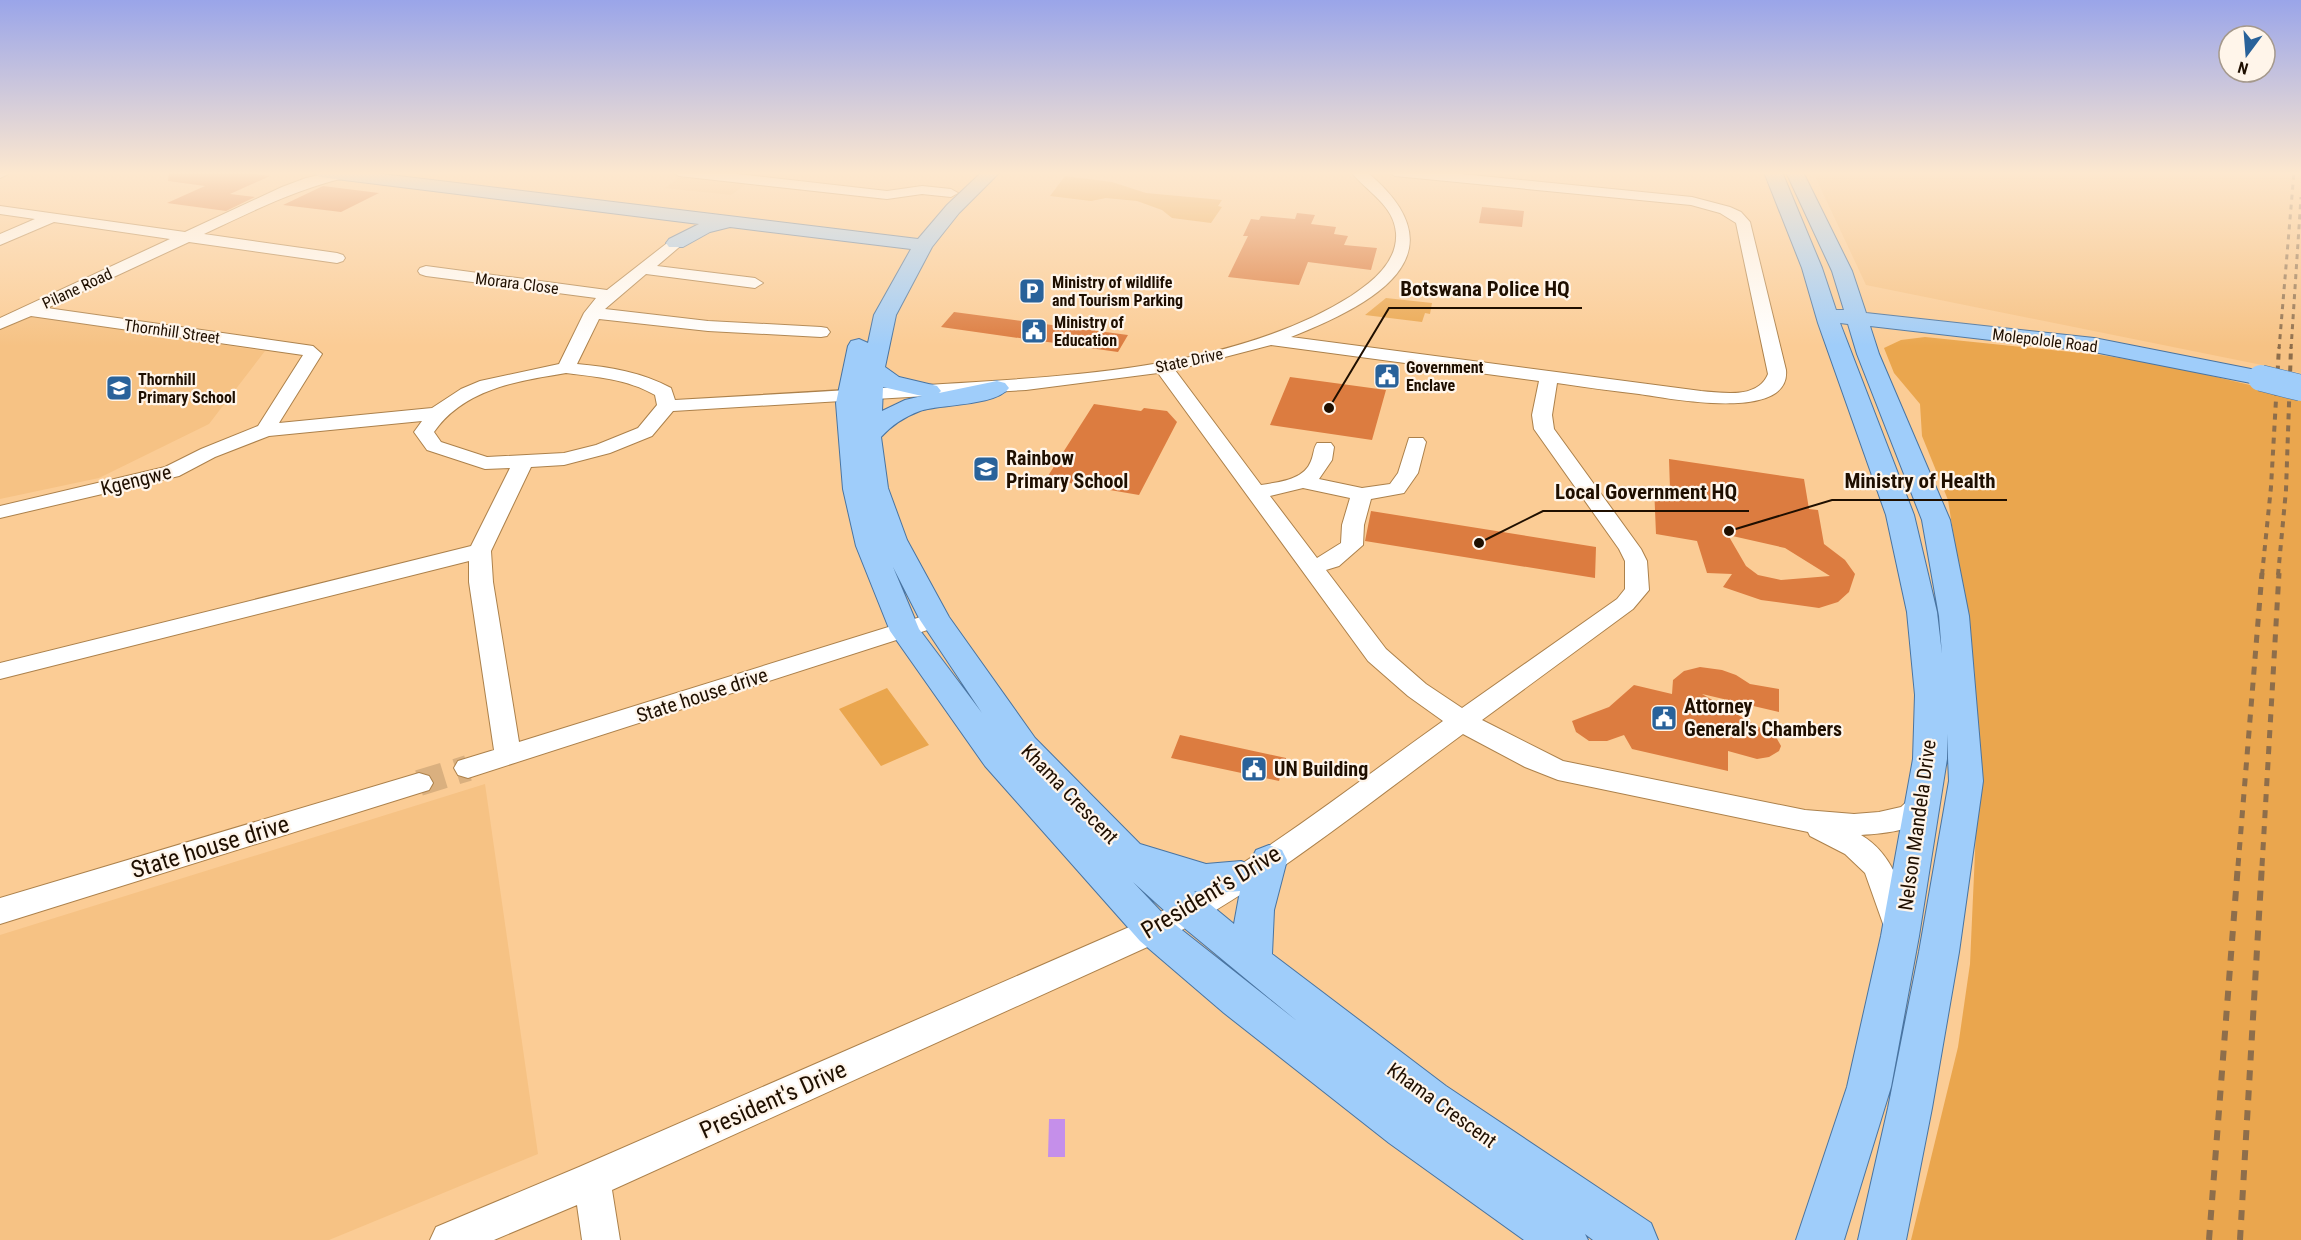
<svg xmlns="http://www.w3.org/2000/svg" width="2301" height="1240" font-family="'Roboto Condensed',sans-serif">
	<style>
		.built { fill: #f6c284 }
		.green { fill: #eaa64e }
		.water { fill: #c58fea }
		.building { fill: #dc7c40; fill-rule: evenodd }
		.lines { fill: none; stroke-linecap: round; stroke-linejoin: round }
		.minor-tunnel { stroke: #dab07f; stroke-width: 26; stroke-dasharray: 26 13; stroke-linecap: butt }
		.minor-casing { stroke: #ac814b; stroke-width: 2 }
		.major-casing { stroke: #4974a1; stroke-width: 2 }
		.minor { fill: #fff; fill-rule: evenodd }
		.major { fill: #9fcdfa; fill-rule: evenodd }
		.rail-far3 { stroke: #8e6e4b; stroke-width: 3; stroke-dasharray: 5 5; stroke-linecap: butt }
		.rail-far2 { stroke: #8e6e4b; stroke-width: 4; stroke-dasharray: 6 6; stroke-linecap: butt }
		.rail-far1 { stroke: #8e6e4b; stroke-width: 5; stroke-dasharray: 8 8; stroke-linecap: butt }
		.rail { stroke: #8e6e4b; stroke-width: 6; stroke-dasharray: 10 10; stroke-linecap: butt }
		.major-bridge-casing { stroke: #4974a1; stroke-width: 27; stroke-linecap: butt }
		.major-bridge { stroke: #9fcdfa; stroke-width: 26 }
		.labels { text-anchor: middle; stroke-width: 4.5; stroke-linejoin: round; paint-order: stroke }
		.far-poi-label { font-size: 16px; font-weight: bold; fill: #1f0f00; stroke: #fff5ea; text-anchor: start }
		.far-street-label { font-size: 16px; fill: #1f0f00; stroke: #fff5ea }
		.poi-label { font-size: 20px; font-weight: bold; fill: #1f0f00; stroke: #fff5ea; text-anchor: start }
		.street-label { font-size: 20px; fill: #1f0f00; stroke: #fff5ea }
		.near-street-label { font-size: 24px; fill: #1f0f00; stroke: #fff5ea }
		.leader { fill: none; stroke: #1f0f00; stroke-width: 2 }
		.callout-dot { fill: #1f0f00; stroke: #fff5ea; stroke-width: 2 }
		.callout-label { font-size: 21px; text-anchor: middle; font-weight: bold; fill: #1f0f00; stroke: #fff5ea; stroke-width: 4.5; stroke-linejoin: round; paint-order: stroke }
	</style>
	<rect width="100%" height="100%" fill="#fbcc95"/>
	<path class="built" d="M 641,172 L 763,172 L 758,176 L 891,191 L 882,200 L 746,184 L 731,195 L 665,188 L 680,177 Z
		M 1813,172 L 2301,172 L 2301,373 L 1866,285 Z
		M 16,315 L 152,331 L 223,335 L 217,344 L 265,351 L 209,424 L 99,478 L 0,499 L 0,323 Z
		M 485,784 L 538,1154 L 329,1240 L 0,1240 L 0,935 Z"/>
	<path class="green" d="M 1065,176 L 1112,182 L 1146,193 L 1222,200 L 1218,206 L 1222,207 L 1211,223 L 1172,218 L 1162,210 L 1137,201 L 1106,198 L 1091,201 L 1050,196 Z
		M 1386,298 L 1432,303 L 1430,314 L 1425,313 L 1422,322 L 1365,315 Z
		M 1925,337 L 2101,355 L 2170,366 L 2301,397 L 2301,1240 L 1911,1240 L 1958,1047 L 1970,964 L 1979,763 L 1974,667 L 1948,500 L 1922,436 L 1920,404 L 1894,373 L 1884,348 L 1901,340 Z
		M 887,688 L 929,745 L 881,766 L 839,709 Z"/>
	<path class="water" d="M 1049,1119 L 1065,1119 L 1065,1157 L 1048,1157 Z"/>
	<path class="building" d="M 169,172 L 242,172 L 270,176 L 230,194 L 255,197 L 226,211 L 167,203 L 205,186 L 168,181 Z
		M 323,186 L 379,193 L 341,212 L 283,205 Z
		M 1482,207 L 1524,211 L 1522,227 L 1479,223 Z
		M 1297,213 L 1315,215 L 1311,224 L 1336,227 L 1334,234 L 1348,236 L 1344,245 L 1377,248 L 1371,270 L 1308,262 L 1299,285 L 1228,277 L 1248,236 L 1243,236 L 1251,219 L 1259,220 L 1261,216 L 1295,219 Z
		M 954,312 L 1128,335 L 1118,352 L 941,327 Z
		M 1290,377 L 1386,390 L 1372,440 L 1270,425 Z
		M 1094,404 L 1141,411 L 1144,408 L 1167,411 L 1177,422 L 1139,495 L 1046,479 Z
		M 1669,459 L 1804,479 L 1809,509 L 1818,510 L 1824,544 L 1845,560 L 1855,574 L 1849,592 L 1838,602 L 1819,608 L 1761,600 L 1723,587 L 1732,574 L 1707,573 L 1697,541 L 1656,534 L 1654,486 L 1670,489 ZM 1728,535 L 1785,548 L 1830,576 L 1781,580 L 1758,575 L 1746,566 Z
		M 1371,511 L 1596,547 L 1595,578 L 1365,541 Z
		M 1700,667 L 1722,670 L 1736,675 L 1750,684 L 1779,689 L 1779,712 L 1702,694 L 1776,737 L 1781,746 L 1779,751 L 1769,757 L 1757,759 L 1728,751 L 1728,771 L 1632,749 L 1624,735 L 1607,741 L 1589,741 L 1576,732 L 1572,721 L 1609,707 L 1634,685 L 1672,694 L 1673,680 L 1684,671 Z
		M 1180,735 L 1286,758 L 1279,781 L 1171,758 Z"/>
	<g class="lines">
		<path class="minor-tunnel" d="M 419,783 L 468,768"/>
		<defs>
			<path id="minor" d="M 0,172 L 12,172 L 0,178 Z
				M 332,172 L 344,172 L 346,175 L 344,178 C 294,190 251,212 204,234 L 337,253 L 343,255 L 345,258 L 343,261 L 337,263 L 189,242 L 47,308 L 313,346 L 322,354 L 279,423 L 432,408 L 461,389 L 480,381 L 559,364 L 584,313 L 596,298 L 426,276 L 420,274 L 418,271 L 420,268 L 426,266 L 607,290 L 671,240 L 676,238 L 684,243 L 657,266 L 755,278 L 763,283 L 755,288 L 646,274 L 605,309 L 708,321 L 821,327 L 827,328 L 830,332 L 827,336 L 821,337 L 708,331 L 599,319 L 577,364 C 610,367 642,372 671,388 L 675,400 C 764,395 853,390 943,384 C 1074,376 1237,368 1351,296 C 1372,282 1398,262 1396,233 C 1394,205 1367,192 1351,172 L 1367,172 C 1467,256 1371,305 1291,337 L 1701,391 C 1723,393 1758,399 1768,374 L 1736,223 L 1720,213 L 1691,205 L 1395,176 L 1388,172 L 1442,172 L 1692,197 L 1730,207 L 1741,212 L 1750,222 L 1786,370 C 1791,423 1667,398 1639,394 C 1612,391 1584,387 1557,383 L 1552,415 L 1554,429 L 1641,549 L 1647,561 L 1649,590 L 1633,609 L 1482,720 L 1563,761 L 1805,810 L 1854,814 L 1879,812 L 1901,807 L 1913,796 L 1923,793 L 1933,796 L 1937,804 C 1922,831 1889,833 1861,835 C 1894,854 1903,892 1913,926 L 1909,935 L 1898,939 L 1887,935 L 1865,873 L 1845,854 L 1810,836 L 1808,832 L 1558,780 L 1525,767 L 1463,734 C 1366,805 1271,883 1165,939 L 612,1190 L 620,1240 L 582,1240 L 577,1205 L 494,1240 L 430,1240 L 436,1227 L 579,1167 L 1143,921 C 1250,867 1346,790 1443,721 L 1408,696 L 1368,661 L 1158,373 L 1026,390 L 673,411 L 652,436 L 610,453 L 564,465 L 531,467 L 491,551 L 493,582 L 519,742 L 927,615 L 935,612 L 943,615 L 947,620 L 943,625 L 468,778 L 458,775 L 454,768 L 458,761 L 494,750 L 469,582 L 469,561 L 0,679 L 0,663 L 471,546 L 510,468 L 485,469 L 427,450 L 414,432 L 422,421 L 269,436 L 215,457 L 179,476 L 0,518 L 0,506 L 165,467 L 201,449 L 258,426 L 303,355 L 31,316 L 0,329 L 0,318 L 170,239 L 54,222 L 0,245 L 0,234 L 35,219 L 0,214 L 0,206 L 185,232 L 282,187 L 306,178 ZM 1271,345 L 1539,381 L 1532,415 L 1534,429 L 1619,549 L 1625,561 L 1625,589 L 1617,599 L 1462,708 L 1426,684 L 1386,649 L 1326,570 L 1339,566 L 1363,545 L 1364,525 L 1371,499 L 1404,493 L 1418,473 L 1426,442 L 1423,438 L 1409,438 L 1398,473 L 1390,484 L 1362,488 L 1319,479 L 1332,460 L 1334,447 L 1331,443 L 1317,443 C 1313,449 1314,454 1311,461 C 1304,480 1279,482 1261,485 L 1175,370 ZM 566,373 C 597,377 627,379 655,395 L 657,405 L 638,428 L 596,445 L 564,453 L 487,457 L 441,442 L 434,432 C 464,389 517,381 566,373 ZM 1303,488 L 1350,498 L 1342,525 L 1341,543 L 1317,558 L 1270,496 Z
				M 672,172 L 720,172 L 887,191 L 922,186 L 951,189 L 958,193 L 951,197 L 922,194 L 887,199 L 679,176 Z
				M 419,773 L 429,776 L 433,783 L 429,790 L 0,924 L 0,898 Z"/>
			<path id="major" d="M 312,172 L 366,172 L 918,239 L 947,205 L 982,172 L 1000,172 L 959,213 L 932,247 L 896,315 L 885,367 L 899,377 L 937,386 L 941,391 L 939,393 L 997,381 L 1005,383 L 1009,388 C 996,406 941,404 920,411 C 904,417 892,425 881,437 L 888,488 L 907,540 L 949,617 L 1035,738 L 1140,844 L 1206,864 L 1241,861 L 1249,864 L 1256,850 L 1269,845 L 1282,850 L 1287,860 L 1274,910 L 1272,954 L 1446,1086 L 1651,1223 L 1658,1240 L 1593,1240 L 1585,1234 L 1588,1240 L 1524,1240 L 1389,1143 L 1224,1013 L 1140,941 L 985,766 L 890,631 L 856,546 L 843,489 L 836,403 L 848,346 L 851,341 L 859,339 L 868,343 L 874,315 L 911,249 L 730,227 L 710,232 L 683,247 L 669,247 L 666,243 L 669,239 L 699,224 L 320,177 ZM 883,387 L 922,396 L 905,400 L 882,411 ZM 893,567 L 920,620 L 982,713 L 919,629 ZM 1133,882 L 1177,922 L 1297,1021 L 1168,919 ZM 1194,891 L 1206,894 L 1240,891 L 1234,924 Z
				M 1764,172 L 1782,172 L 1822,268 L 1836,310 L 1844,310 L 1832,271 L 1786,172 L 1803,172 L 1852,271 L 1866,313 L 2094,338 L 2261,371 L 2269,373 L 2273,378 L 2269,383 L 2261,385 L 2094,352 L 1870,326 L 1879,354 L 1950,520 L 1969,616 L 1983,781 L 1959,952 L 1932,1108 L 1906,1240 L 1858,1240 L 1888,1108 L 1919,952 L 1949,781 L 1947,734 L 1947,759 L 1919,936 L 1891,1087 L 1844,1240 L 1796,1240 L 1847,1087 L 1881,936 L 1913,759 L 1915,695 L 1907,612 L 1886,515 L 1818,323 L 1802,268 ZM 1840,323 L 1848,324 L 1857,354 L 1922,520 L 1939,616 L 1942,654 L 1937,612 L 1914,515 Z"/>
		</defs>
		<use href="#minor" class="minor-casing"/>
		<use href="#major" class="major-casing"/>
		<use href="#minor" class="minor"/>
		<use href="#major" class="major"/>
		<path class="rail-far3" d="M 2279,349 L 2294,172
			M 2291,349 L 2301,197"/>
		<path class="rail-far2" d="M 2262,575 L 2271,487 L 2279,347
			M 2278,575 L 2286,490 L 2291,347"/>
		<path class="rail-far1" d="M 2238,866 L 2262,573
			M 2262,866 L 2279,573"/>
		<path class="rail" d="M 2209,1240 L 2238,864
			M 2240,1240 L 2262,864"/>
		<defs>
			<path id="major-bridge" d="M 2261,378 L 2301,388"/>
		</defs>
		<use href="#major-bridge" class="major-bridge-casing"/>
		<use href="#major-bridge" class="major-bridge"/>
	</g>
	<linearGradient id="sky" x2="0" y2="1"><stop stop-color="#9aa5e9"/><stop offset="0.5" stop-color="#fde8cf"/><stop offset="1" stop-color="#fde8cf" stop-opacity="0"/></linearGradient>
	<rect width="2301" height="346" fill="url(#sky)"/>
	<defs>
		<symbol id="parking-square" viewBox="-11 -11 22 22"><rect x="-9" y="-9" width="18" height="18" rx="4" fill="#29629a" stroke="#fff5ea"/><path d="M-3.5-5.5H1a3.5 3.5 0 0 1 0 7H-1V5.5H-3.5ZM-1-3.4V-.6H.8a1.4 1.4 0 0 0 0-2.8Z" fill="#fff"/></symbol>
		<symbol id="civic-square" viewBox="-11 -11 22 22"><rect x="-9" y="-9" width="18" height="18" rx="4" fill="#29629a" stroke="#fff5ea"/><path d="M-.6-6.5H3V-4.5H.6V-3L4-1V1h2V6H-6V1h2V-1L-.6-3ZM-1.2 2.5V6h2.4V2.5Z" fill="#fff"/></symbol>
		<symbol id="school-square" viewBox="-11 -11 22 22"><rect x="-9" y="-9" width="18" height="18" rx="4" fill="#29629a" stroke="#fff5ea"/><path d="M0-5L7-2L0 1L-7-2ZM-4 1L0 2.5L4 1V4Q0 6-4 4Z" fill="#fff"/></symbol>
	</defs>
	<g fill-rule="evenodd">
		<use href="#parking-square" x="1017" y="276" width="30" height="30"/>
		<use href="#civic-square" x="1019" y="316" width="30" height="30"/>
		<use href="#civic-square" x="1372" y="361" width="30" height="30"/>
		<use href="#school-square" x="104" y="373" width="30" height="30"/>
		<use href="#school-square" x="971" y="454" width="30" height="30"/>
		<use href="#civic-square" x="1649" y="703" width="30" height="30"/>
		<use href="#civic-square" x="1239" y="754" width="30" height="30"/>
	</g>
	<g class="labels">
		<g class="far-poi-label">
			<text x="1052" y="288">Ministry of wildlife<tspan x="1052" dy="18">and Tourism Parking</tspan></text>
			<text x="1054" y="328">Ministry of<tspan x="1054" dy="18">Education</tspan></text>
			<text x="1406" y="373">Government<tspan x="1406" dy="18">Enclave</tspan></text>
			<text x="138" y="385">Thornhill<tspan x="138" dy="18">Primary School</tspan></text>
		</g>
		<g class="far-street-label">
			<text transform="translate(517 283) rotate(7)" y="6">Morara Close</text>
			<text transform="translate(77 288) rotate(-25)" y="6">Pilane Road</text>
			<text transform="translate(172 331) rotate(8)" y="6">Thornhill Street</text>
			<text transform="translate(2045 340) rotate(7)" y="6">Molepolole Road</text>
			<text transform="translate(1189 360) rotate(-12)" y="6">State Drive</text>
		</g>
		<g class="poi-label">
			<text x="1006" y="465">Rainbow<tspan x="1006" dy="23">Primary School</tspan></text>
			<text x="1684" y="713">Attorney<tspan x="1684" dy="23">General's Chambers</tspan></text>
			<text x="1274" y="776">UN Building</text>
		</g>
		<g class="street-label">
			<text transform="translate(136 480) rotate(-14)" y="7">Kgengwe</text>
			<text transform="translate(702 695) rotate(-18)" y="7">State house drive</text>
			<text transform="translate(1070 794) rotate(46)" y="7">Khama Crescent</text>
			<text transform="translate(1917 825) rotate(-82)" y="7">Nelson Mandela Drive</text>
			<text transform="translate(1442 1105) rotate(36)" y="7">Khama Crescent</text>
		</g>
		<g class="near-street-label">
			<text transform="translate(210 847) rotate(-17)" y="8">State house drive</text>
			<text transform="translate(1211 892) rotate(-31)" y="8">President's Drive</text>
			<text transform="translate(773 1100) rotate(-24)" y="8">President's Drive</text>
		</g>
	</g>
	<path class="leader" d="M1329 408L1389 308H1582M1729 531L1832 500H2007M1479 543L1543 511H1749"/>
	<g class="callout-dot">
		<circle cx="1329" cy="408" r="6"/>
		<circle cx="1729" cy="531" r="6"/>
		<circle cx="1479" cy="543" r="6"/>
	</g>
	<g class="callout-label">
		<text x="1485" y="296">Botswana Police HQ</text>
		<text x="1920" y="488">Ministry of Health</text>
		<text x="1646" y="499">Local Government HQ</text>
	</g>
	<g transform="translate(2247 54) rotate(196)"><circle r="28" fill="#fff5ea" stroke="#a5998c" stroke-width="1.5"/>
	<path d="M0-4.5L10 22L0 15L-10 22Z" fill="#29629a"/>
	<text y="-9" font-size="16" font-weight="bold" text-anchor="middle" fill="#1f0f00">N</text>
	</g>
</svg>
